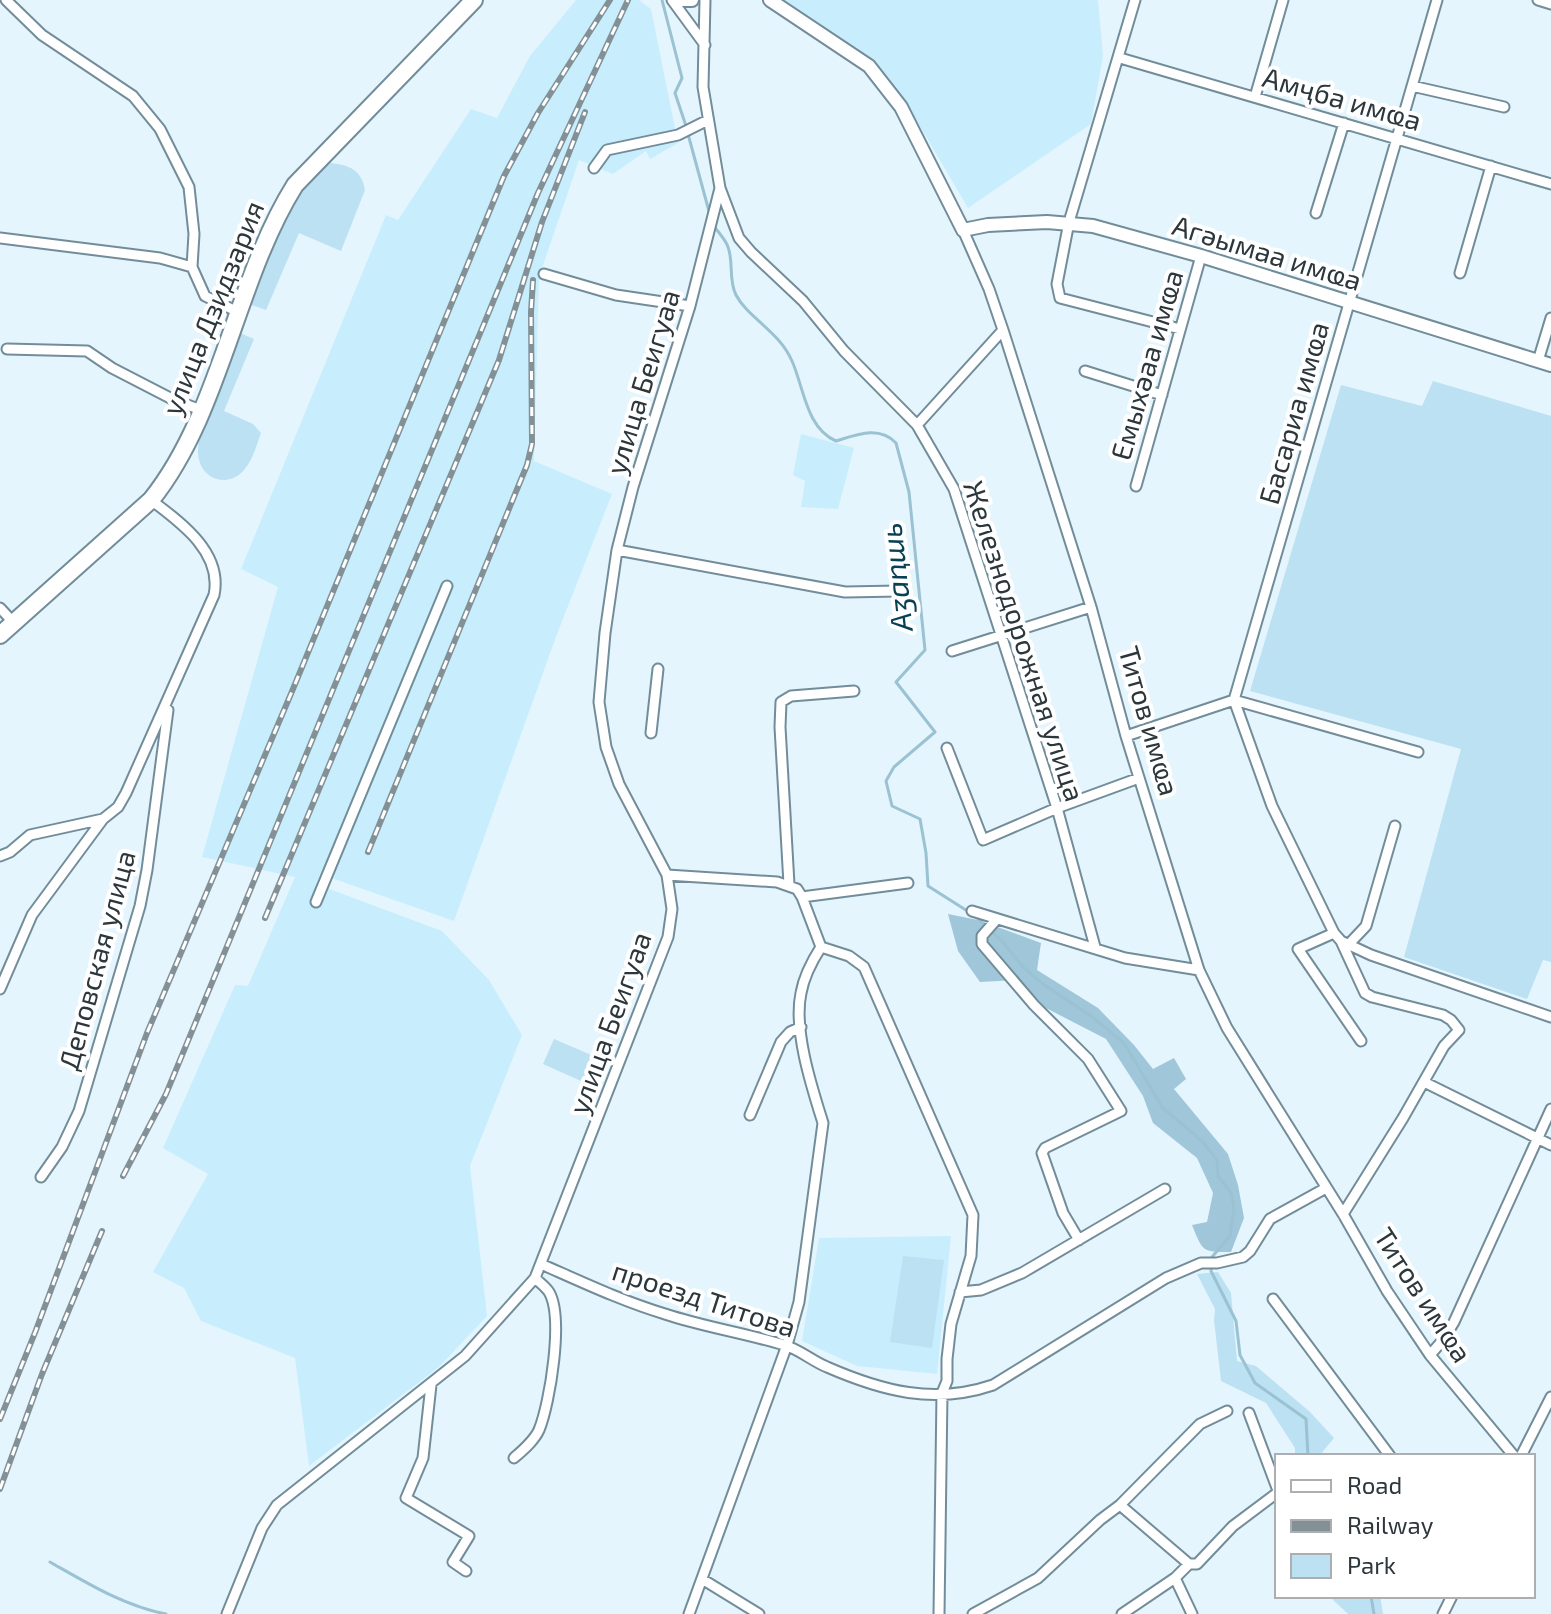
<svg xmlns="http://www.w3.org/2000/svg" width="1551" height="1614" font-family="'Exo 2',sans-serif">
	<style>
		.built { fill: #c8eefe }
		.green { fill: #bce1f2 }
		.forest { fill: #a0c7d9 }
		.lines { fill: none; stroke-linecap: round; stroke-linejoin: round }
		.stream { stroke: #9ac2d3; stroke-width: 3 }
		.minor-casing { stroke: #728d99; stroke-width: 13 }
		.tertiary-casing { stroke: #728d99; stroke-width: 16 }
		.trunk-casing { stroke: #728d99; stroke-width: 20 }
		.minor { stroke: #fff; stroke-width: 9 }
		.tertiary { stroke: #fff; stroke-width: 12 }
		.trunk { stroke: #fff; stroke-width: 16 }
		.rail-casing { stroke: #839197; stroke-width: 6 }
		.rail { stroke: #fff; stroke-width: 3; stroke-dasharray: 9; stroke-linecap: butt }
		.labels { text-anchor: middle; stroke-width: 8; stroke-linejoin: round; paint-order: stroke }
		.street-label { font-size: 28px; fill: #2c373c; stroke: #fff }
		.water-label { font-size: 30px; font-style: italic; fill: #094154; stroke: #fff }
	</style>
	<rect width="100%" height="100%" fill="#e4f5fd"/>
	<path class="built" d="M 576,0 L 639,0 L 651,9 L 678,143 L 650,159 L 646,151 L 613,174 L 579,160 L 539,277 L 534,461 L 612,494 L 557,634 L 454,921 L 320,874 L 316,884 L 442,931 L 489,980 L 522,1035 L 470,1166 L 487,1316 L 439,1367 L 309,1466 L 295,1358 L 201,1321 L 184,1288 L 153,1272 L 208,1174 L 163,1148 L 235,985 L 248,986 L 295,877 L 202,857 L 278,587 L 241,569 L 386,215 L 398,220 L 471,109 L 497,118 L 530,56 Z
		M 780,0 L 1098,0 L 1103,56 L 1091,124 L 968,208 L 904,99 L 873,59 Z
		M 801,434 L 854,448 L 838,509 L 801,507 L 805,481 L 793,475 Z
		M 951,1236 L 937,1374 L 857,1366 L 802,1341 L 819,1238 Z"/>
	<path class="green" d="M 331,163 C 349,165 362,170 365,190 L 341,251 L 299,233 L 266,310 L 249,304 C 264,269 295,177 331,163 Z
		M 240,333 L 254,339 L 224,411 L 253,424 L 261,433 C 256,447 252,463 241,473 C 227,486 206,480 200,463 C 197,455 198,446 199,437 Z
		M 1433,381 L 1551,416 L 1551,962 L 1543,960 L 1527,999 L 1404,957 L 1461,749 L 1250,691 L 1341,385 L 1422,406 Z
		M 554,1039 L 603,1060 L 592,1086 L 543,1064 Z
		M 903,1256 L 944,1260 L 932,1348 L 890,1342 Z
		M 1218,1272 L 1231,1293 L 1237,1361 L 1256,1366 L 1310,1412 L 1334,1438 L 1319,1456 L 1295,1456 L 1295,1448 L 1266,1403 L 1221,1381 L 1214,1320 L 1215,1309 L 1197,1274 Z
		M 1329,1596 L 1380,1596 L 1383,1614 L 1348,1614 Z"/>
	<path class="forest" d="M 948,914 L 978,920 L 1041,943 L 1037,970 L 1098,1008 L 1134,1045 L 1153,1069 L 1174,1058 L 1186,1079 L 1174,1089 L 1228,1154 L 1238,1185 L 1244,1218 L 1231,1252 C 1202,1252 1203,1252 1192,1225 L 1207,1222 L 1213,1193 L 1197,1158 L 1153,1123 L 1143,1096 L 1106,1039 L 1042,1006 L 1016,980 L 980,982 L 958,951 Z"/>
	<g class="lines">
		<path class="stream" d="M 662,0 L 682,78 L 675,93 L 686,126
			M 688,134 L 710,215
			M 714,226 C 718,232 726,240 728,247 C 734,263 728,279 736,295 C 748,318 779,331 792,361 C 804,388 806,428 836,441 C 856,435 879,425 896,443 L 909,492 L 925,650 L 896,682 L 935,732 L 894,767 L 886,781 L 892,806 L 920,819 L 926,853 L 928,886 L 969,912
			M 975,916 L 1003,942 L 1023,967 L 1043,984 L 1091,1016 L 1124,1043 L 1162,1107 L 1203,1142 L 1217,1160 L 1218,1176 L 1231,1193 L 1234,1208 L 1230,1236 L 1212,1257 L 1211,1271 L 1236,1321 L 1240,1355 L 1255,1383 L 1306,1419 L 1308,1456
			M 50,1562 C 87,1583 124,1606 166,1614
			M 1371,1596 L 1374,1614"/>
		<defs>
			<path id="minor" d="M 6,0 L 42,35 L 133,96 L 160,129 L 189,187 L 194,234 L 192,267
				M 672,0 L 705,45
				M 1135,0 L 1069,222 L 1057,284 L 1060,298 L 1180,329
				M 1538,0 L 1551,4
				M 1120,58 L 1551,184
				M 1412,86 L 1504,107
				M 1255,97 L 1283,0
				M 594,168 L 607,150 L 678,135 L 708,120
				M 720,188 L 739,238 L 751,252 L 803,301 L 844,351 L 917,425 L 954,489 L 1057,808 L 1095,947
				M 1316,213 L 1344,123
				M 963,230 L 989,289 L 1003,330 L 1091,607 L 1126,736 L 1199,970 L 1227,1028 L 1343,1214 L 1387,1291 L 1430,1355 L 1514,1456
				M 0,238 L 160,258 L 192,267 L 205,296 L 238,312
				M 1460,273 L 1491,166
				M 544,274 L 616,295 L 690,306
				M 7,349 L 87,351 L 112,368 L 174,400 L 201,410
				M 1538,361 L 1551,318
				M 1085,371 L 1162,395
				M 917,425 L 1003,330
				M 1136,486 L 1201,256
				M 617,550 L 845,592 L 899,591
				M 0,608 L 13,622
				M 952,651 L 1091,607
				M 1234,700 L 1437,0
				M 1234,700 L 1272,806 L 1334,933 L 1341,941 L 1371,955 L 1551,1017
				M 651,733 L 658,669
				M 1126,736 L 1234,700 L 1418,752
				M 947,748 L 983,840 L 1057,808 L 1139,778
				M 0,856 L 10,852 L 30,835 L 103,819
				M 667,875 L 777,882 L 797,889 L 802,897 L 908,883
				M 789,884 L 780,727 L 781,702 L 791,696 L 854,691
				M 802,897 L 821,947 L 849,956 L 864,967 L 973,1215 L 971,1256 L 951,1324 L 947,1359 L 947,1381 L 942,1393 L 939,1614
				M 316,902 L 447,586
				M 972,911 L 1125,958 L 1199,970
				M 996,920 L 982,936 L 982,944 L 1034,1005 L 1088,1059 L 1121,1111 L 1045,1148 L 1042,1153 L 1063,1213 L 1079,1240
				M 1334,933 L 1298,949 L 1361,1041
				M 1341,941 L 1365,993 L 1372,997 L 1443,1015 L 1451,1020 L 1459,1030 L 1444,1046 L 1403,1118 L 1343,1214
				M 1349,944 L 1366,926 L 1395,826
				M 0,989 L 32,915 L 103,819 L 118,807 L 126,793 L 214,595 C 223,552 180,522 151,500
				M 1424,1082 L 1551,1145
				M 750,1115 L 781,1042 L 790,1032 L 801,1027
				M 41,1177 L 62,1147 L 79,1111 L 140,906 L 147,870 L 168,710
				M 541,1264 C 582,1282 622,1301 665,1314 C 704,1327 745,1333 784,1345 C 799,1349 812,1361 827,1367 C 882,1391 934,1405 993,1385 L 1166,1278 L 1201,1263 L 1217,1263 L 1243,1257 L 1250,1251 L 1270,1219 L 1326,1188
				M 960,1292 L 981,1290 L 1022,1273 L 1165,1189
				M 1273,1299 L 1390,1456
				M 1430,1355 L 1443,1340 L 1454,1322 L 1551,1109
				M 431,1385 L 423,1458 L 406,1498 L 469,1536 L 453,1562 L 466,1571
				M 1249,1413 L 1277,1488
				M 1521,1456 L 1551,1397
				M 514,1458 C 523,1450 534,1441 539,1430 C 550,1403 564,1317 549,1292 C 546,1287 539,1282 535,1278
				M 1120,1505 L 1189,1564 L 1175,1578 L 1192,1614
				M 1189,1564 L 1197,1564 L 1233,1526 L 1277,1493
				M 702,1579 L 759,1614
				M 227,1614 L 262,1528 L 277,1505 L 465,1356 L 535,1278 L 668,937 L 672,909 L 667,875 L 619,784 L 606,747 L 599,702 L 605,633 L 617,550 L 633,487 L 690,306 L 720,188 L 703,87 L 705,0
				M 689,1614 L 787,1345 L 799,1302 L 823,1123 C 812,1088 793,1030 801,993 C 804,976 812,961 821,947
				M 973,1614 L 1038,1578 L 1100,1520 L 1120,1505 L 1200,1424 L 1227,1411
				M 1122,1614 L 1175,1578
				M 1443,1614 L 1452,1596"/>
			<path id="tertiary" d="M 676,0 L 692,0
				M 770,0 L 869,66 L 901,107 L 963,230 L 988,225 L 1047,222 L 1093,226 L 1201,256 L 1551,365"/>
			<path id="trunk" d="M 0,635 L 151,500 C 221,413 235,281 295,185 L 474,0"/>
		</defs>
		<use href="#minor" class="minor-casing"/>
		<use href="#tertiary" class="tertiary-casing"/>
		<use href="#trunk" class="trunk-casing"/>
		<use href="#minor" class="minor"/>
		<use href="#tertiary" class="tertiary"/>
		<use href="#trunk" class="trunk"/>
		<defs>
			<path id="rail" d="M 368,852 L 527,465 L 532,444 L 531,312 L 533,280
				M 265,918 L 499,360 L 542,222 L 585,112
				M 123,1176 L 166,1094 L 538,193 L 628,0
				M 0,1419 L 36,1330 L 147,1033 L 293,689 L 504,176 L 538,113 L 610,0
				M 0,1489 L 42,1374 L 102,1231"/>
		</defs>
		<use href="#rail" class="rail-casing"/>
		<use href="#rail" class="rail"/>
	</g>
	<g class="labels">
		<g class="street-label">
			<text transform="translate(1342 99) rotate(16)" y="10">Амҷба имҩа</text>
			<text transform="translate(1267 253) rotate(17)" y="10">Агәымаа имҩа</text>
			<text transform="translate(213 308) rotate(-68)" y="10">улица Дзидзария</text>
			<text transform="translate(1147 365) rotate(-74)" y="10">Емыхәаа имҩа</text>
			<text transform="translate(643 382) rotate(-73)" y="10">улица Беигуаа</text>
			<text transform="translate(1294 413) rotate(-74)" y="10">Басариа имҩа</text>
			<text transform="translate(1024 641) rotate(72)" y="10">Железнодорожная улица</text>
			<text transform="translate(1149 721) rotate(74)" y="10">Титов имҩа</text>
			<text transform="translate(97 960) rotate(-75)" y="10">Деповская улица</text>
			<text transform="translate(610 1023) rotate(-70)" y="10">улица Беигуаа</text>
			<text transform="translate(1423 1295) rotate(57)" y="10">Титов имҩа</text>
			<text transform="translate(704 1299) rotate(18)" y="10">проезд Титова</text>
		</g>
		<g class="water-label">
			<text transform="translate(897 577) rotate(-96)" y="10">Аӡаԥшь</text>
		</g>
	</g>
	<rect x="1275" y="1454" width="260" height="144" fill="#ffffff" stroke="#abafb1" stroke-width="2"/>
	<rect x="1291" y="1480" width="40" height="12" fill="#ffffff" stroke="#abafb1" stroke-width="2"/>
	<text x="1347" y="1494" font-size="24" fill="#2c373c">Road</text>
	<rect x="1291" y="1520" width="40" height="12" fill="#839197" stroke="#abafb1" stroke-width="2"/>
	<text x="1347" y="1534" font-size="24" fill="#2c373c">Railway</text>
	<rect x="1291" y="1554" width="40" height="24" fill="#bce1f2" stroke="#abafb1" stroke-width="2"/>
	<text x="1347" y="1574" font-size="24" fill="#2c373c">Park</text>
</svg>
